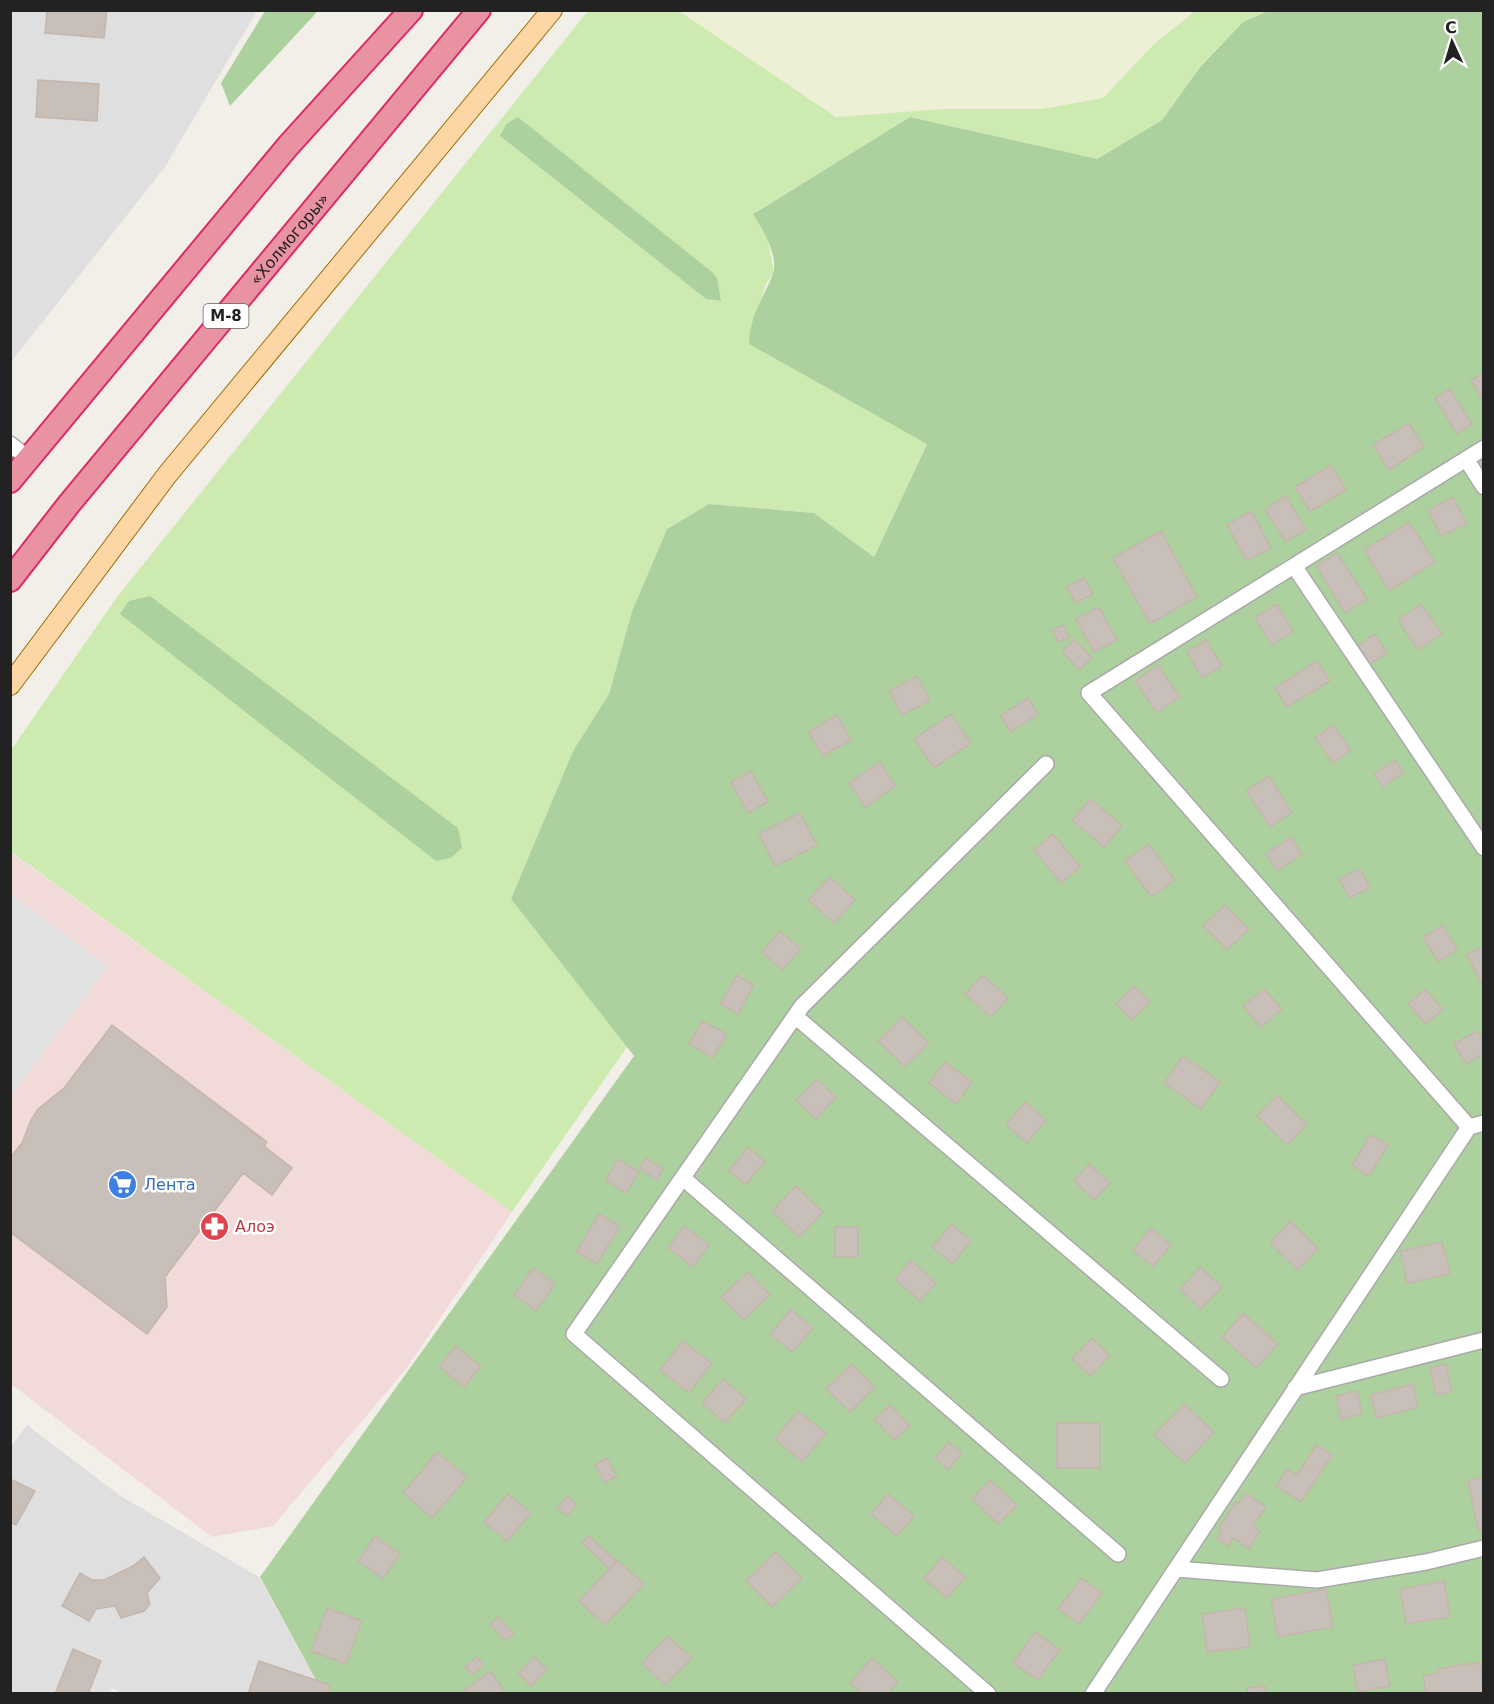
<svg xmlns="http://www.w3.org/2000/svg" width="1494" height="1704" font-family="'DejaVu Sans',sans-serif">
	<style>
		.residential { fill: #e0dfdf }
		.commercial { fill: #f2dad9 }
		.farmland { fill: #eef0d5 }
		.grass { fill: #cdebb0; fill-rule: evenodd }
		.forest { fill: #add19e }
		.parking { fill: #e2e2e2 }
		.building { fill: #c7bfb8; stroke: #c4b6ab; stroke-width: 1.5 }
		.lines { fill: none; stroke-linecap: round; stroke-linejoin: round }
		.minor-casing { stroke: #a9a9a9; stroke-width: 18 }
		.major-casing { stroke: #a06b00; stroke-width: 22 }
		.highway-casing { stroke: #dc2a67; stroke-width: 26 }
		.minor { stroke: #fff; stroke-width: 15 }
		.major { stroke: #fcd6a4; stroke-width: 20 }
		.highway { stroke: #e892a2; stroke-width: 22 }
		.labels { text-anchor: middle; stroke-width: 5; stroke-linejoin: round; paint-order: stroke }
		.shield { fill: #fff; stroke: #646464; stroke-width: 1.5 }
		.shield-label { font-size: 15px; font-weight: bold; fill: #222 }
		.street-label { font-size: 16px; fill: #222; stroke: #fff }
		.shop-label { font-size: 16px; fill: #366cbe; stroke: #fff; text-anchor: start }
		.health-label { font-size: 16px; fill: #be3a42; stroke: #fff; text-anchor: start }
	</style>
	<rect width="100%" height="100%" fill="#f2efe9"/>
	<path class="residential" d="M 11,11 L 257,11 L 165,167 L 11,362 Z
		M 27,1425 L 119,1495 L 259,1577 L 323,1693 L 124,1694 L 112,1688 L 110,1693 L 11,1693 L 10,1448 Z"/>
	<path class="commercial" d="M 10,852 L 512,1212 L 406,1369 L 273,1526 L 212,1537 L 11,1384 Z"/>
	<path class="farmland" d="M 679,11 L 1195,11 L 1155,43 L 1103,98 L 1042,109 L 943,109 L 836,117 Z"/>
	<path class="grass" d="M 588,11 L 679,11 L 836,117 L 943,109 L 1042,109 L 1103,98 L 1155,43 L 1195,11 L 1268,11 L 1243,22 L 1200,66 L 1162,120 L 1097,159 L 910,117 L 754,213 L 767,235 L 774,272 L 765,286 L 749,344 L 927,443 L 874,557 L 814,513 L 709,504 L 667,529 L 632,611 L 609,694 L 573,751 L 511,899 L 627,1047 L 512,1212 L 11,852 L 11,750 L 117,597 ZM 519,117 L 720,301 L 706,299 L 500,136 L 506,124 Z"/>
	<path class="forest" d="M 265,11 L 318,11 L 230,106 L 221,83 Z
		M 1268,11 L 1483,11 L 1483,1693 L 323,1693 L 260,1577 L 634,1056 L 511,899 L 573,751 L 609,694 L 632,611 L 667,529 L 709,504 L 814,513 L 874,557 L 927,444 L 749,344 C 751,312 762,302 773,274 C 779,257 762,227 753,214 L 910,117 L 1097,159 L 1162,120 L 1200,67 L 1243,22 Z
		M 518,117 L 712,272 L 717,278 L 721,301 L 706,299 L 500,136 L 506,124 Z
		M 150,596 L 458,828 L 462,848 L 451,858 L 436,861 L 120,614 L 129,601 Z"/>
	<path class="parking" d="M 10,893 L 108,966 L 11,1096 L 10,1096 Z"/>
	<path class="building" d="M 47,10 L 107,10 L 104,38 L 45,33 Z
		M 38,80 L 99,84 L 97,121 L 36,117 Z
		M 1484,373 L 1484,403 L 1471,380 Z
		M 1450,389 L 1472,424 L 1457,434 L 1435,398 Z
		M 1409,423 L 1424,447 L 1389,470 L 1373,445 Z
		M 1331,465 L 1346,490 L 1310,512 L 1295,487 Z
		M 1286,496 L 1306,529 L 1286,542 L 1265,510 Z
		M 1453,497 L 1467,524 L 1441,536 L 1428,510 Z
		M 1252,511 L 1271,549 L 1246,561 L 1227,524 Z
		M 1409,522 L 1435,562 L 1389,591 L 1364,550 Z
		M 1161,531 L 1197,597 L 1150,624 L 1113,558 Z
		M 1337,553 L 1367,599 L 1345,613 L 1316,566 Z
		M 1084,578 L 1093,594 L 1076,603 L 1067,587 Z
		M 1276,604 L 1293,631 L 1272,645 L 1255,618 Z
		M 1421,604 L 1442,634 L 1418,650 L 1398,620 Z
		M 1099,607 L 1117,640 L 1094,652 L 1076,619 Z
		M 1063,625 L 1069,637 L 1059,642 L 1052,630 Z
		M 1375,634 L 1387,653 L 1367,666 L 1355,647 Z
		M 1075,639 L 1092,658 L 1079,670 L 1062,651 Z
		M 1206,640 L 1222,666 L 1202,678 L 1187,652 Z
		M 1317,661 L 1330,681 L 1287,707 L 1275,688 Z
		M 1158,665 L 1180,697 L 1157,713 L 1135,681 Z
		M 917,676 L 930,700 L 902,715 L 889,691 Z
		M 1028,698 L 1038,714 L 1011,732 L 1000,716 Z
		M 951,714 L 971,743 L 934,768 L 914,739 Z
		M 837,715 L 851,740 L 823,756 L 808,732 Z
		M 1333,725 L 1351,750 L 1333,763 L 1315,738 Z
		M 1395,760 L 1403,773 L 1383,787 L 1374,774 Z
		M 880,762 L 896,786 L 865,807 L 849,783 Z
		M 751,771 L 768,802 L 748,813 L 731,782 Z
		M 1269,776 L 1292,812 L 1270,827 L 1246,791 Z
		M 1091,799 L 1122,826 L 1104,847 L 1072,820 Z
		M 800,813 L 817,845 L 775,866 L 759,834 Z
		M 1053,834 L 1080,867 L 1061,883 L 1034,850 Z
		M 1291,837 L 1302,854 L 1277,871 L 1266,854 Z
		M 1149,844 L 1175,880 L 1151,897 L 1125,861 Z
		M 1360,869 L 1370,888 L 1349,898 L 1339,879 Z
		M 830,877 L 855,900 L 834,923 L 808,900 Z
		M 1225,905 L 1249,929 L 1227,950 L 1203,926 Z
		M 1443,925 L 1457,950 L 1438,962 L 1423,937 Z
		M 780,931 L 801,949 L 782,970 L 762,952 Z
		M 1484,946 L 1484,982 L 1481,983 L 1467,955 Z
		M 737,975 L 754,985 L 738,1014 L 720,1004 Z
		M 983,975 L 1008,998 L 991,1017 L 965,994 Z
		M 1134,986 L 1150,1002 L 1132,1020 L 1116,1004 Z
		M 1264,989 L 1282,1009 L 1261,1027 L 1243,1006 Z
		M 1425,989 L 1443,1009 L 1426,1024 L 1408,1004 Z
		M 902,1017 L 929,1043 L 905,1067 L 878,1041 Z
		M 702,1021 L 727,1034 L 713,1058 L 689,1044 Z
		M 112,1025 L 267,1142 L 264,1146 L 292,1168 L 272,1195 L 243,1173 L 165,1277 L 167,1307 L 147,1334 L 10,1232 L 10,1158 L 22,1143 L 31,1120 L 38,1109 L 64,1088 Z
		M 1477,1031 L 1484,1041 L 1484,1054 L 1466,1064 L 1454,1044 Z
		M 1183,1056 L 1220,1082 L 1201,1109 L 1164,1083 Z
		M 945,1062 L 972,1082 L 956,1104 L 929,1083 Z
		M 817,1079 L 836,1097 L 816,1119 L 796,1101 Z
		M 1277,1095 L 1307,1125 L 1287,1145 L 1257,1116 Z
		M 1025,1102 L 1046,1120 L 1027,1143 L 1006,1125 Z
		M 1370,1135 L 1388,1145 L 1369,1176 L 1352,1166 Z
		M 748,1147 L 765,1161 L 746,1185 L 729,1171 Z
		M 646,1158 L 663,1169 L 657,1180 L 639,1168 Z
		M 618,1159 L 639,1172 L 626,1193 L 606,1180 Z
		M 1089,1164 L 1110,1183 L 1094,1200 L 1074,1181 Z
		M 796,1186 L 823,1212 L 799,1237 L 772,1211 Z
		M 599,1214 L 620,1226 L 597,1264 L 576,1252 Z
		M 1290,1221 L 1318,1248 L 1298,1270 L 1270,1243 Z
		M 952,1224 L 971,1241 L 952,1264 L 932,1247 Z
		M 684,1226 L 709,1245 L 693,1267 L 668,1248 Z
		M 835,1227 L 858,1227 L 858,1257 L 835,1257 Z
		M 1151,1228 L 1171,1245 L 1153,1267 L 1133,1250 Z
		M 1442,1242 L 1450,1274 L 1407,1283 L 1400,1251 Z
		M 911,1260 L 936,1283 L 920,1301 L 895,1279 Z
		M 1200,1267 L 1222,1287 L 1201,1309 L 1180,1289 Z
		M 533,1268 L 555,1284 L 536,1311 L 514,1295 Z
		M 748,1272 L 770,1295 L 743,1320 L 721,1297 Z
		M 791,1309 L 813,1328 L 792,1352 L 770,1334 Z
		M 1243,1313 L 1278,1344 L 1256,1368 L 1222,1337 Z
		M 1092,1338 L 1110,1355 L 1091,1376 L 1072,1359 Z
		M 683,1341 L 712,1363 L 689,1393 L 660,1370 Z
		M 456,1346 L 481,1366 L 464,1387 L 439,1367 Z
		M 851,1364 L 875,1387 L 850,1412 L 826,1389 Z
		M 1446,1364 L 1452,1392 L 1436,1395 L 1430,1368 Z
		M 723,1379 L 746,1399 L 725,1423 L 702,1403 Z
		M 1413,1384 L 1418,1407 L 1376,1418 L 1371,1395 Z
		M 1357,1391 L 1362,1414 L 1341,1419 L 1336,1396 Z
		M 1184,1404 L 1214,1432 L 1185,1463 L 1154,1435 Z
		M 890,1405 L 910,1426 L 894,1440 L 875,1419 Z
		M 798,1411 L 826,1433 L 802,1462 L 775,1439 Z
		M 1057,1423 L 1100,1423 L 1100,1468 L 1057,1468 Z
		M 949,1442 L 962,1453 L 948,1470 L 935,1458 Z
		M 1316,1445 L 1332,1455 L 1301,1502 L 1276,1486 L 1287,1469 L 1297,1475 Z
		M 437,1452 L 467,1477 L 432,1518 L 403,1493 Z
		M 607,1458 L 617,1476 L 605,1483 L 595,1465 Z
		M 1484,1477 L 1484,1529 L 1478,1530 L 1468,1480 Z
		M 10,1479 L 35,1491 L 16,1525 L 10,1522 Z
		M 990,1480 L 1017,1505 L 998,1524 L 972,1499 Z
		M 1246,1493 L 1266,1507 L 1253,1526 L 1260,1531 L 1249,1549 L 1233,1538 L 1228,1546 L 1217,1539 L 1222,1532 L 1218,1530 L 1236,1502 L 1239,1503 Z
		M 508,1494 L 531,1513 L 507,1541 L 484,1522 Z
		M 888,1494 L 914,1516 L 897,1536 L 871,1514 Z
		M 567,1496 L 577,1504 L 567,1516 L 557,1508 Z
		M 375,1536 L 400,1554 L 383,1579 L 358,1561 Z
		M 589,1536 L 616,1561 L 609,1569 L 582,1543 Z
		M 775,1552 L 802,1578 L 772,1607 L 746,1581 Z
		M 144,1557 L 160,1578 L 147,1593 L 150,1604 L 144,1611 L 121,1618 L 115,1606 L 96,1609 L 89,1621 L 62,1606 L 80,1573 L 92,1580 L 104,1580 L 133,1566 Z
		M 942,1557 L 965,1577 L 947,1598 L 924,1578 Z
		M 618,1560 L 644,1584 L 605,1625 L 579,1601 Z
		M 1081,1578 L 1102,1593 L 1079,1624 L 1058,1609 Z
		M 1444,1581 L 1450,1617 L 1406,1624 L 1400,1589 Z
		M 1326,1589 L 1333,1627 L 1278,1637 L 1271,1599 Z
		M 327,1608 L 362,1621 L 346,1664 L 311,1651 Z
		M 1245,1608 L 1250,1647 L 1207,1652 L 1202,1614 Z
		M 498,1617 L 514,1633 L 506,1641 L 490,1625 Z
		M 1035,1632 L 1060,1650 L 1038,1680 L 1013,1663 Z
		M 668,1636 L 692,1658 L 665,1685 L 642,1663 Z
		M 73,1649 L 101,1661 L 88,1694 L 55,1694 Z
		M 477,1657 L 484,1665 L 473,1675 L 465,1667 Z
		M 534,1657 L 547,1670 L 531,1686 L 518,1673 Z
		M 872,1658 L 898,1682 L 888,1694 L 862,1694 L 850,1683 Z
		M 1385,1659 L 1390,1686 L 1358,1692 L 1353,1665 Z
		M 259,1661 L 330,1685 L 327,1694 L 248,1694 Z
		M 1480,1662 L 1484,1694 L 1426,1694 L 1423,1676 L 1438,1673 L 1437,1669 Z
		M 490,1671 L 507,1694 L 468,1694 L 465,1690 Z
		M 1265,1686 L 1266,1694 L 1248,1694 L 1247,1688 Z"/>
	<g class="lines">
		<defs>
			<path id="minor" d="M 10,444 L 29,459
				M 1466,459 L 1484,487
				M 1294,566 L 1484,848
				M 795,1016 L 1221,1379
				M 1469,1127 L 1484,1123
				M 683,1178 L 1118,1554
				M 1295,1388 L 1484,1340
				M 1176,1569 L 1317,1580 L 1426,1562 L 1484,1548
				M 988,1694 L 574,1334 L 802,1006 L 1046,764
				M 1093,1694 L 1469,1127 L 1089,693 L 1484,448"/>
			<path id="major" d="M 10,685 L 167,475 L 552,10"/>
			<g id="highway">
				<path d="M 10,481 L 288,146 L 411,10"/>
				<path id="s1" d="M 10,580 L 69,504 L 479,10"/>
			</g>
		</defs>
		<use href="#minor" class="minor-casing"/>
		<use href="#major" class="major-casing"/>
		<use href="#highway" class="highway-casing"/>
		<use href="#minor" class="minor"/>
		<use href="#major" class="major"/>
		<use href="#highway" class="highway"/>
	</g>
	<defs>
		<symbol id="supermarket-disc" viewBox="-11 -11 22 22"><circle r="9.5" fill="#3f7fe0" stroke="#fff"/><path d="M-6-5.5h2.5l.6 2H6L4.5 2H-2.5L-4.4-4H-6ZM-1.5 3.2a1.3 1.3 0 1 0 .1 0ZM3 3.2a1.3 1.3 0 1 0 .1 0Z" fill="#fff"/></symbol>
		<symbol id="pharmacy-disc" viewBox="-11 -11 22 22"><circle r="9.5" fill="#e0444e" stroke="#fff"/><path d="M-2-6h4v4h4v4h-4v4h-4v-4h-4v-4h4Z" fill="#fff"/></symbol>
	</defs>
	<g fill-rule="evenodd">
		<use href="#supermarket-disc" x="106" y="1168" width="33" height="33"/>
		<use href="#pharmacy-disc" x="198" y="1210" width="33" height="33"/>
	</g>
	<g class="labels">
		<rect class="shield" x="203.5" y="304" width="45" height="24" rx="4.5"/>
		<g class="shield-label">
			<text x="226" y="321">М-8</text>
		</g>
		<g class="street-label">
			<text dy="6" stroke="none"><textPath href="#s1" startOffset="441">«Холмогоры»</textPath></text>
		</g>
		<g class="shop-label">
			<text x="144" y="1190">Лента</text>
		</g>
		<g class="health-label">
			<text x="235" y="1232">Алоэ</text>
		</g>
	</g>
	<rect width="1494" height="1704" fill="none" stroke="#222222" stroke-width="24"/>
	<g transform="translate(1452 42) rotate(356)" stroke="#ffffff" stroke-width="4.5" paint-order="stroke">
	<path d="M0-4.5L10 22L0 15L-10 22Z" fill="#222222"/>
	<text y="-9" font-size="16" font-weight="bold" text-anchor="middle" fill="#222222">С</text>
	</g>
</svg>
